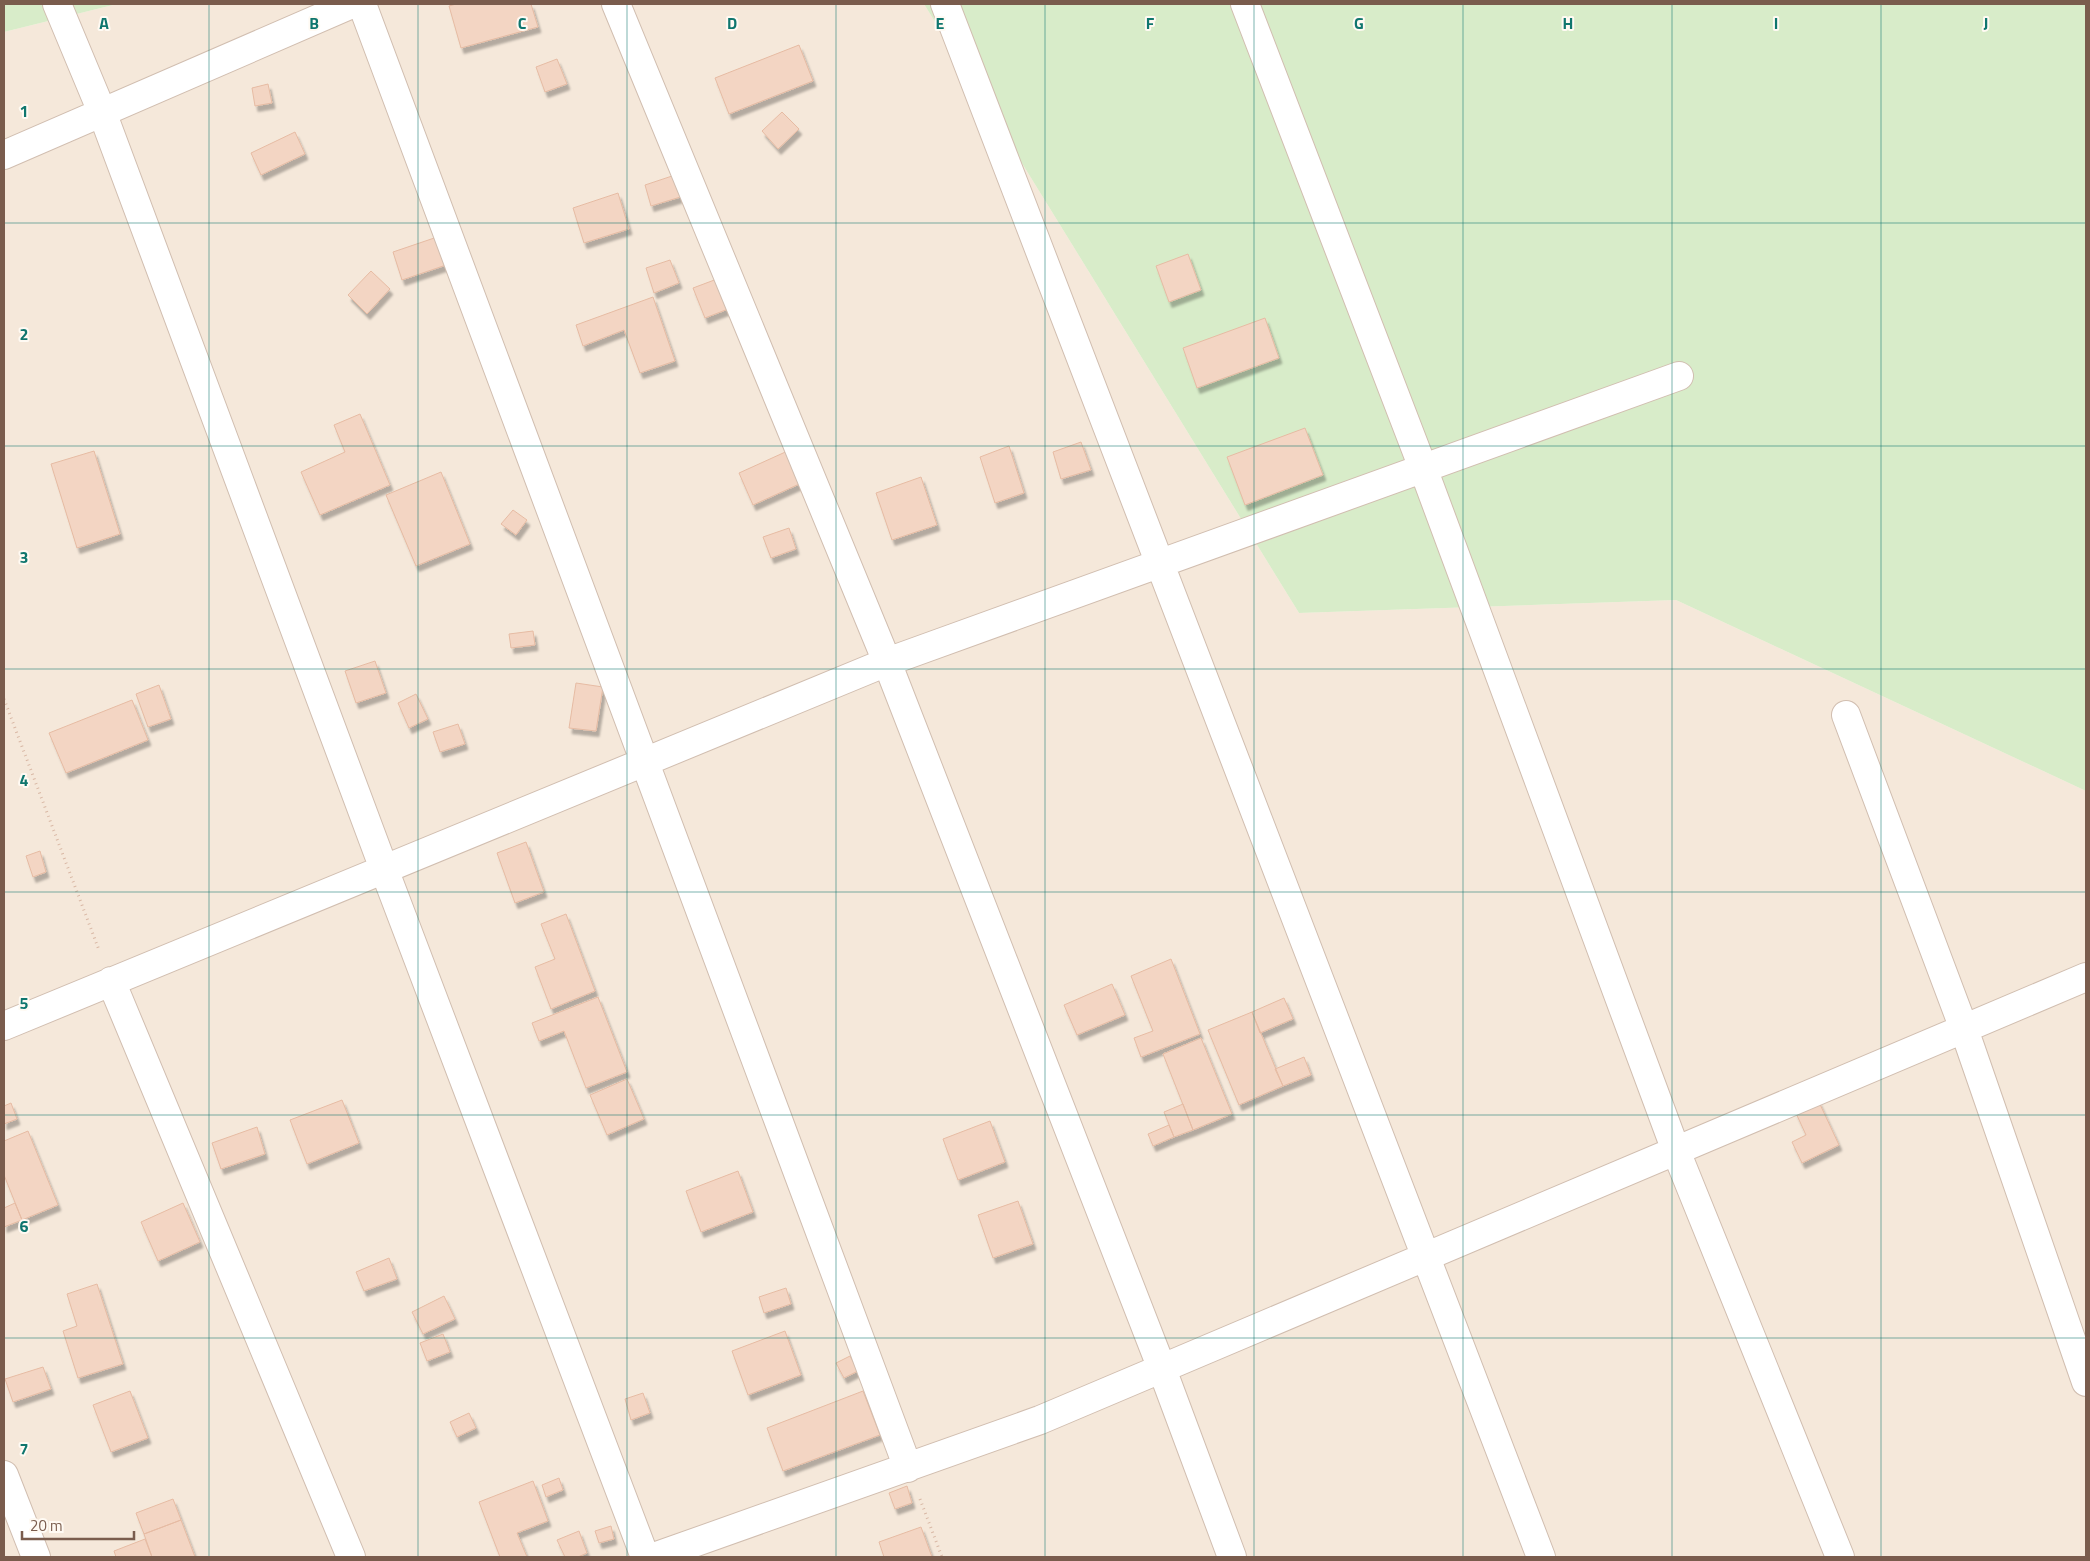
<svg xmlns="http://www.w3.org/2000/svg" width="2090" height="1561" font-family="'Titillium Web',sans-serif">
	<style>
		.residential { fill: #f5e8da }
		.green { fill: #d8ecc9 }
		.building { fill: #f3d5c3; stroke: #e6bba3; filter: url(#shadow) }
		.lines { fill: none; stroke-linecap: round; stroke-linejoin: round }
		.minor-casing { stroke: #d1beb0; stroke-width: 30 }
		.path { stroke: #d9b8a5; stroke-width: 3; stroke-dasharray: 1 4; stroke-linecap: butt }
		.minor { stroke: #fff; stroke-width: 28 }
		.grid { fill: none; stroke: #0f766e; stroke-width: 1; stroke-opacity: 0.55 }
		.grid-label { font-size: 16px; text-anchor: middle; font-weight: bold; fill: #0f766e; stroke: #fffaf3; stroke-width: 4; stroke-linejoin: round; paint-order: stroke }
	</style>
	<defs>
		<filter id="shadow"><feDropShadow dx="3" dy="5.5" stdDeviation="1" flood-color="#0004"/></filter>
	</defs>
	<rect width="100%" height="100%" fill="#fdf6ec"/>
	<path class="residential" d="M 117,4 L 924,4 L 1299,613 L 1676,600 L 2086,791 L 2086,1557 L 4,1557 L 4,32 Z"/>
	<path class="green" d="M 4,4 L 117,4 L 4,32 Z
		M 924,4 L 2086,4 L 2086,791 L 1676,600 L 1299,613 Z"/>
	<path class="building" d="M 456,4 L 531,4 L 538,27 L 461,48 L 449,6 Z
		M 799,45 L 813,81 L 729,114 L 715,78 Z
		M 557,59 L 567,84 L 545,92 L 536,67 Z
		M 268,84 L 272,103 L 255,106 L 252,88 Z
		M 782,112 L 799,129 L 778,149 L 762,131 Z
		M 295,132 L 305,154 L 261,175 L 251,153 Z
		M 681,173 L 687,195 L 651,206 L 645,185 Z
		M 618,193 L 629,229 L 584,243 L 573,208 Z
		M 446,234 L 455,262 L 402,280 L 393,252 Z
		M 1188,254 L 1201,290 L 1169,302 L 1156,266 Z
		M 670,260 L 679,283 L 654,293 L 646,268 Z
		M 371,271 L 390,289 L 367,314 L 348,295 Z
		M 725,276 L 736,306 L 705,318 L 693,288 Z
		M 653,297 L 675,361 L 640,373 L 624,330 L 583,346 L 576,325 Z
		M 1265,318 L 1279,358 L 1197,388 L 1183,348 Z
		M 360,414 L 390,485 L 320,515 L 301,472 L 345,452 L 334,425 Z
		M 1305,428 L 1323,475 L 1245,505 L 1227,457 Z
		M 1081,442 L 1091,470 L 1061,479 L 1053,452 Z
		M 1009,446 L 1024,493 L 995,503 L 980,457 Z
		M 792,449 L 806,481 L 753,505 L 739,473 Z
		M 94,451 L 120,534 L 77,548 L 51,464 Z
		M 441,472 L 470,544 L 416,566 L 386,495 Z
		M 921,477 L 937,525 L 892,540 L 876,493 Z
		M 513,510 L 527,520 L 516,535 L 501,524 Z
		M 789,528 L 796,549 L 771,558 L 763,537 Z
		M 533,631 L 535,645 L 511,648 L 509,634 Z
		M 375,661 L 386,693 L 356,703 L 345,671 Z
		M 576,683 L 603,687 L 596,731 L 569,728 Z
		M 159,685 L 171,719 L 148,727 L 136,694 Z
		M 416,694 L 428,719 L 409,728 L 398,703 Z
		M 132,700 L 148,740 L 66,773 L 49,733 Z
		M 458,724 L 465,744 L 440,752 L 433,732 Z
		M 526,842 L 544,892 L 515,903 L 497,853 Z
		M 40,851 L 46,872 L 33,877 L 26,856 Z
		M 566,914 L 595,991 L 551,1009 L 535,967 L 555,959 L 541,924 Z
		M 1171,959 L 1200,1034 L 1141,1057 L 1134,1038 L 1153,1031 L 1131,976 Z
		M 1112,984 L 1125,1015 L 1077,1035 L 1064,1005 Z
		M 598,997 L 627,1072 L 586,1088 L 564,1031 L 539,1041 L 532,1023 Z
		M 1284,998 L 1293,1019 L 1260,1033 L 1252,1012 Z
		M 1252,1012 L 1283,1086 L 1239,1105 L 1208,1030 Z
		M 1201,1038 L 1232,1114 L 1193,1130 L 1163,1054 Z
		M 1304,1057 L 1311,1075 L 1283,1086 L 1275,1069 Z
		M 627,1079 L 644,1119 L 607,1135 L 590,1095 Z
		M 342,1100 L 359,1143 L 307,1164 L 290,1120 Z
		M 1818,1100 L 1839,1145 L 1802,1163 L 1792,1142 L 1806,1135 L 1795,1111 Z
		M 11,1103 L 17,1119 L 4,1124 L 4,1106 Z
		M 1183,1104 L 1193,1130 L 1174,1137 L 1164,1112 Z
		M 990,1121 L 1005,1162 L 958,1180 L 943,1139 Z
		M 1169,1125 L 1174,1137 L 1153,1146 L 1148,1134 Z
		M 257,1127 L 265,1154 L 221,1169 L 212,1143 Z
		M 28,1131 L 58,1205 L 22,1220 L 4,1175 L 4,1141 Z
		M 738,1171 L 753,1212 L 701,1232 L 686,1191 Z
		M 1018,1201 L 1033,1244 L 993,1258 L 978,1215 Z
		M 15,1203 L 22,1220 L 4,1227 L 4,1208 Z
		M 183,1203 L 200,1242 L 158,1261 L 141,1222 Z
		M 389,1258 L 397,1279 L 364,1291 L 356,1272 Z
		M 97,1284 L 123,1364 L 78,1378 L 63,1331 L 77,1326 L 67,1294 Z
		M 786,1288 L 791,1304 L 764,1313 L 759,1297 Z
		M 444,1296 L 455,1319 L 423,1334 L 412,1312 Z
		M 785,1331 L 801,1375 L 748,1395 L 732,1351 Z
		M 443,1334 L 450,1352 L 427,1361 L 420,1343 Z
		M 850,1356 L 858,1371 L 844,1378 L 836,1363 Z
		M 43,1367 L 51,1389 L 13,1402 L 5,1379 Z
		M 130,1391 L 148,1438 L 111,1452 L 93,1405 Z
		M 863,1391 L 880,1435 L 783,1471 L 767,1428 Z
		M 643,1393 L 650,1413 L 631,1420 L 625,1399 Z
		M 469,1413 L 476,1428 L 457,1437 L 450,1422 Z
		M 559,1478 L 563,1490 L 546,1497 L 542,1485 Z
		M 533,1481 L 548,1521 L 517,1533 L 527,1557 L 500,1557 L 479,1502 Z
		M 907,1486 L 912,1503 L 895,1509 L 889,1493 Z
		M 173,1499 L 181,1520 L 144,1534 L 136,1513 Z
		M 181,1520 L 195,1557 L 152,1557 L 144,1534 Z
		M 611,1526 L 614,1539 L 599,1543 L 595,1531 Z
		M 921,1527 L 932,1557 L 884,1557 L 879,1542 Z
		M 579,1531 L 587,1553 L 578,1557 L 565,1557 L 557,1540 Z
		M 145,1539 L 152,1557 L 116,1557 L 114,1551 Z"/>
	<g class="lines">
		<defs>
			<path id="minor" d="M 57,4 L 102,112 L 384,869 L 645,1557
				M 362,4 L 908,1468
				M 616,4 L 887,662 L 1162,1369 L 1232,1557
				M 945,4 L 1541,1557
				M 1245,4 L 1423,468 L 1676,1151 L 1840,1557
				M 4,155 L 352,4
				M 1846,715 L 1964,1029 L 2086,1382
				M 111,981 L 351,1557
				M 4,1026 L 887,662 L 1679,376
				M 4,1475 L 36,1557
				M 654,1557 L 1040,1420 L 2086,977"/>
		</defs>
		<use href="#minor" class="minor-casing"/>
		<path class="path" d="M 4,699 L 99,950
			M 920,1499 L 942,1557"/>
		<use href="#minor" class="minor"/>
	</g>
	<path class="grid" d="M 209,4 L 209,1557M 418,4 L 418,1557M 627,4 L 627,1557M 836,4 L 836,1557M 1045,4 L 1045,1557M 1254,4 L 1254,1557M 1463,4 L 1463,1557M 1672,4 L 1672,1557M 1881,4 L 1881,1557M 4,223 L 2086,223M 4,446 L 2086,446M 4,669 L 2086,669M 4,892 L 2086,892M 4,1115 L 2086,1115M 4,1338 L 2086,1338"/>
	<g class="grid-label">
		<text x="104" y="29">A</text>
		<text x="314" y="29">B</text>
		<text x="522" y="29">C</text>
		<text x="732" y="29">D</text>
		<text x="940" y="29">E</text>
		<text x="1150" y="29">F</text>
		<text x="1359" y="29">G</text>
		<text x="1568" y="29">H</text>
		<text x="1776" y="29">I</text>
		<text x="1986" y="29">J</text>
		<text x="24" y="117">1</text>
		<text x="24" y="340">2</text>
		<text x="24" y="563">3</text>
		<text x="24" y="786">4</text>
		<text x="24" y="1009">5</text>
		<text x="24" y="1232">6</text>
		<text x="24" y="1455">7</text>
	</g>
	<rect width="2090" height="1561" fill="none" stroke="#7a5c4d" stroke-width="10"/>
	<path d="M22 1531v8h112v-8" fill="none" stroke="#7a5c4d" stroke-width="2.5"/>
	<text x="30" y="1531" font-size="15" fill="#7a5c4d" stroke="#fffaf3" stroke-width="4" paint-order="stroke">20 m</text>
</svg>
